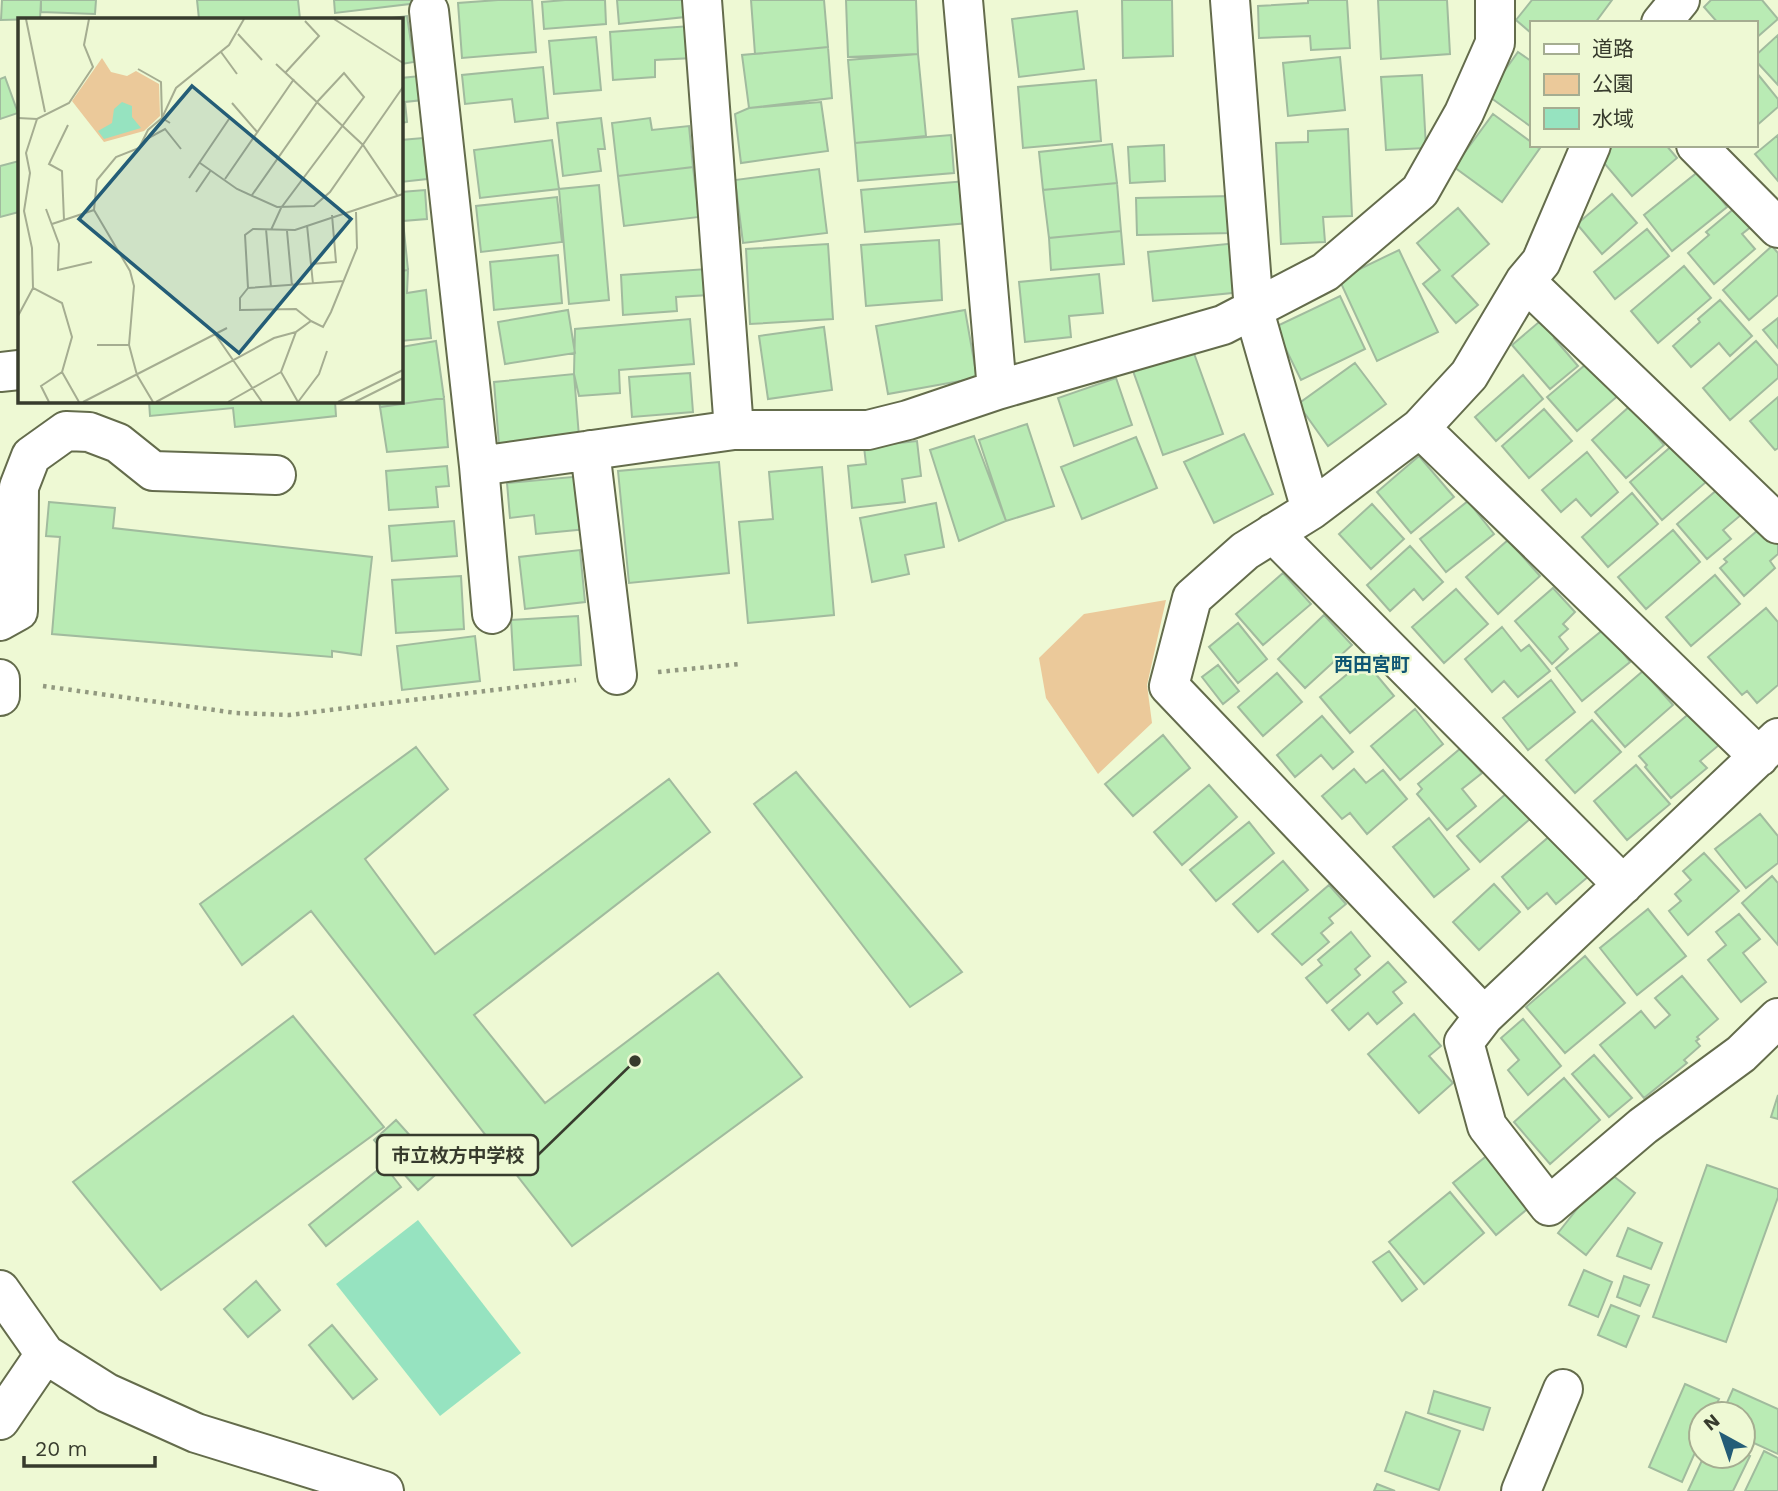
<svg xmlns="http://www.w3.org/2000/svg" width="1778" height="1491" font-family="'Work Sans','Noto Sans JP',sans-serif">
	<style>
		.green { fill: #ebc99a }
		.water { fill: #96e3c0 }
		.building { fill: #b9ebb4; stroke: #a1bb9e; stroke-width: 2 }
		.lines { fill: none; stroke-linecap: round; stroke-linejoin: round }
		.minor-casing { stroke: #646c4c; stroke-width: 42 }
		.path { stroke: #929980; stroke-width: 4.5; stroke-dasharray: 3.5 5; stroke-linecap: butt }
		.minor { stroke: #fff; stroke-width: 38 }
		.labels { text-anchor: middle; stroke-width: 5; stroke-linejoin: round; paint-order: stroke }
		.neighbourhood-label { font-size: 19px; font-weight: bold; fill: #0f5673; stroke: #eef9d4 }
		.inset-road { fill: none; stroke: #a5ad91; stroke-width: 2 }
		.view { fill: #245d77; fill-opacity: 0.15; stroke: #245d77; stroke-width: 3.5 }
		.inset-edge { fill: none; stroke: #373b2d; stroke-width: 3.5 }
		.leader { fill: none; stroke: #373b2d; stroke-width: 2.5 }
		.callout-dot { fill: #373b2d; stroke: #eef9d4; stroke-width: 2.5 }
		.callout { fill: #eef9d4; stroke: #373b2d; stroke-width: 2.5 }
		.callout-label { font-size: 19px; text-anchor: middle; font-weight: bold; fill: #373b2d }
	</style>
	<rect width="100%" height="100%" fill="#eef9d4"/>
	<path class="green" d="M 1166,600 L 1147,685 L 1152,723 L 1098,774 L 1046,698 L 1039,658 L 1084,614 Z"/>
	<path class="water" d="M 418,1220 L 521,1353 L 440,1416 L 336,1284 Z"/>
	<path class="building" d="M 2,0 L 41,0 L 40,19 L 1,20 Z
		M 41,0 L 96,0 L 95,14 L 41,12 Z
		M 197,0 L 298,0 L 300,19 L 199,19 Z
		M 334,0 L 418,0 L 418,3 L 335,13 Z
		M 498,0 L 532,0 L 536,52 L 462,58 L 458,3 Z
		M 565,0 L 605,0 L 606,24 L 544,29 L 542,2 Z
		M 617,0 L 683,0 L 685,17 L 619,24 Z
		M 751,0 L 824,0 L 828,47 L 755,54 Z
		M 846,0 L 916,0 L 918,54 L 848,57 Z
		M 1122,0 L 1172,0 L 1173,56 L 1123,58 Z
		M 1308,0 L 1347,0 L 1350,48 L 1311,50 L 1310,36 L 1259,38 L 1258,6 L 1308,3 Z
		M 1378,0 L 1447,0 L 1450,54 L 1381,59 Z
		M 1532,0 L 1612,0 L 1595,23 L 1531,23 L 1531,33 L 1516,20 Z
		M 1711,0 L 1762,0 L 1778,19 L 1755,39 L 1755,23 L 1718,23 L 1704,7 Z
		M 1077,11 L 1084,69 L 1019,77 L 1012,19 Z
		M 407,16 L 414,62 L 401,64 L 401,19 L 384,19 Z
		M 690,26 L 693,58 L 655,60 L 655,77 L 613,80 L 610,32 Z
		M 1778,35 L 1778,85 L 1755,60 L 1755,56 Z
		M 596,37 L 601,90 L 554,94 L 549,41 Z
		M 828,47 L 832,98 L 749,108 L 742,55 Z
		M 1518,52 L 1531,61 L 1530,126 L 1487,95 Z
		M 918,54 L 926,136 L 855,143 L 848,60 Z
		M 1340,57 L 1345,110 L 1288,116 L 1283,63 Z
		M 543,67 L 548,118 L 515,122 L 512,99 L 465,104 L 462,75 Z
		M 1756,72 L 1778,99 L 1778,107 L 1755,127 Z
		M 1422,75 L 1426,148 L 1386,150 L 1381,77 Z
		M 420,76 L 423,100 L 405,102 L 407,122 L 401,123 L 401,78 Z
		M 5,77 L 18,113 L 0,119 L 0,79 Z
		M 1096,80 L 1101,141 L 1023,148 L 1018,87 Z
		M 821,102 L 828,151 L 741,163 L 735,114 L 749,108 Z
		M 1493,114 L 1531,142 L 1531,145 L 1540,148 L 1502,202 L 1454,167 Z
		M 601,118 L 605,149 L 598,149 L 601,171 L 563,176 L 557,123 Z
		M 650,118 L 652,130 L 689,126 L 693,167 L 618,176 L 612,123 Z
		M 1348,129 L 1352,216 L 1323,217 L 1325,242 L 1281,244 L 1276,143 L 1308,142 L 1308,131 Z
		M 951,135 L 954,173 L 858,181 L 855,143 Z
		M 1778,135 L 1778,181 L 1755,154 Z
		M 423,138 L 427,179 L 401,182 L 401,140 Z
		M 552,140 L 559,189 L 480,198 L 474,150 Z
		M 1112,144 L 1117,183 L 1043,190 L 1039,152 Z
		M 1164,145 L 1165,181 L 1130,183 L 1128,147 Z
		M 1614,145 L 1666,145 L 1677,158 L 1632,196 L 1599,157 Z
		M 19,161 L 19,212 L 0,217 L 0,166 Z
		M 693,167 L 699,217 L 624,226 L 618,176 Z
		M 819,169 L 827,233 L 743,243 L 735,180 Z
		M 1699,171 L 1727,207 L 1672,251 L 1644,215 Z
		M 966,181 L 969,223 L 865,232 L 861,190 Z
		M 1117,183 L 1121,231 L 1049,238 L 1043,190 Z
		M 599,185 L 609,300 L 569,304 L 559,189 Z
		M 425,190 L 427,219 L 403,221 L 408,270 L 401,271 L 401,192 Z
		M 1612,194 L 1637,223 L 1602,254 L 1577,224 Z
		M 1231,196 L 1232,233 L 1137,235 L 1136,198 Z
		M 557,197 L 562,242 L 481,252 L 476,206 Z
		M 1736,207 L 1752,226 L 1742,234 L 1755,249 L 1714,284 L 1688,253 L 1709,235 L 1706,232 Z
		M 1458,208 L 1489,244 L 1452,276 L 1478,305 L 1456,323 L 1423,284 L 1440,270 L 1417,243 Z
		M 1647,229 L 1669,256 L 1615,299 L 1594,272 Z
		M 1121,231 L 1124,264 L 1051,270 L 1049,238 Z
		M 939,240 L 942,300 L 866,306 L 861,245 Z
		M 1237,243 L 1242,292 L 1153,301 L 1148,252 Z
		M 828,244 L 833,319 L 750,324 L 746,249 Z
		M 1772,246 L 1778,253 L 1778,295 L 1749,320 L 1723,290 Z
		M 1399,250 L 1438,332 L 1377,361 L 1339,279 Z
		M 558,255 L 562,303 L 494,310 L 490,262 Z
		M 1684,266 L 1711,298 L 1658,343 L 1631,311 Z
		M 707,269 L 709,295 L 676,297 L 677,311 L 623,315 L 621,275 Z
		M 408,270 L 407,293 L 426,290 L 431,338 L 401,341 L 401,271 Z
		M 1099,274 L 1103,313 L 1069,316 L 1071,337 L 1025,342 L 1019,282 Z
		M 1340,296 L 1365,349 L 1301,380 L 1275,327 Z
		M 1720,300 L 1752,336 L 1730,356 L 1719,343 L 1691,367 L 1673,346 L 1700,322 L 1698,319 Z
		M 568,310 L 575,353 L 505,364 L 498,322 Z
		M 965,310 L 977,378 L 888,394 L 876,326 Z
		M 1553,314 L 1566,328 L 1554,338 L 1578,366 L 1550,389 L 1512,345 L 1539,322 L 1542,325 Z
		M 1778,318 L 1778,348 L 1763,330 Z
		M 690,319 L 694,364 L 619,370 L 620,393 L 579,396 L 574,374 L 575,329 Z
		M 824,327 L 832,390 L 768,399 L 759,336 Z
		M 436,341 L 444,398 L 380,407 L 379,401 L 401,401 L 401,347 Z
		M 1756,341 L 1778,366 L 1778,378 L 1730,420 L 1703,388 Z
		M 1191,345 L 1223,434 L 1163,455 L 1132,368 Z
		M 1591,360 L 1620,394 L 1577,431 L 1547,397 Z
		M 1355,363 L 1386,404 L 1328,446 L 1298,404 Z
		M 690,373 L 693,412 L 632,417 L 629,377 Z
		M 574,374 L 579,437 L 499,445 L 494,382 Z
		M 1523,375 L 1543,399 L 1496,441 L 1475,417 Z
		M 1116,378 L 1132,425 L 1074,446 L 1058,398 Z
		M 1778,397 L 1778,448 L 1775,450 L 1750,421 Z
		M 444,398 L 448,447 L 387,452 L 380,407 Z
		M 149,401 L 335,401 L 336,416 L 235,427 L 233,408 L 150,416 Z
		M 1630,406 L 1664,445 L 1626,478 L 1592,440 Z
		M 1544,409 L 1572,441 L 1529,478 L 1502,446 Z
		M 1027,424 L 1054,506 L 1006,521 L 979,440 Z
		M 1244,434 L 1273,494 L 1214,523 L 1184,462 Z
		M 974,436 L 1006,521 L 959,541 L 930,450 Z
		M 1136,437 L 1157,488 L 1082,519 L 1061,467 Z
		M 917,441 L 921,476 L 902,479 L 905,502 L 852,508 L 848,466 L 866,464 L 864,447 Z
		M 1674,444 L 1706,482 L 1662,520 L 1630,482 Z
		M 1587,452 L 1618,492 L 1591,516 L 1576,499 L 1561,512 L 1542,490 Z
		M 1419,456 L 1454,497 L 1411,533 L 1377,492 Z
		M 719,462 L 729,573 L 629,583 L 618,471 Z
		M 447,466 L 449,486 L 436,487 L 438,507 L 389,510 L 386,471 Z
		M 822,467 L 834,615 L 748,623 L 739,522 L 773,519 L 769,472 Z
		M 583,476 L 587,529 L 536,534 L 534,515 L 510,518 L 507,483 Z
		M 1725,483 L 1748,509 L 1723,530 L 1731,539 L 1707,559 L 1677,524 Z
		M 1632,493 L 1658,524 L 1608,567 L 1582,537 Z
		M 1468,501 L 1494,534 L 1446,572 L 1420,539 Z
		M 49,502 L 115,508 L 113,528 L 372,557 L 361,655 L 332,651 L 332,657 L 52,634 L 60,537 L 46,536 Z
		M 936,503 L 944,547 L 905,555 L 909,574 L 872,582 L 860,518 Z
		M 1372,504 L 1404,539 L 1371,569 L 1339,534 Z
		M 454,521 L 457,556 L 392,561 L 389,526 Z
		M 1764,525 L 1778,541 L 1778,554 L 1770,561 L 1775,568 L 1744,596 L 1720,568 L 1727,562 L 1724,559 Z
		M 1673,530 L 1700,562 L 1646,609 L 1618,577 Z
		M 1508,540 L 1540,576 L 1498,614 L 1466,577 Z
		M 1410,546 L 1443,582 L 1423,600 L 1414,589 L 1390,611 L 1367,585 Z
		M 580,550 L 585,602 L 525,609 L 519,557 Z
		M 1283,573 L 1311,604 L 1263,645 L 1236,614 Z
		M 1715,575 L 1740,604 L 1691,646 L 1666,617 Z
		M 461,576 L 464,629 L 396,633 L 392,580 Z
		M 1553,588 L 1575,612 L 1563,624 L 1568,629 L 1559,637 L 1568,649 L 1552,664 L 1515,621 Z
		M 1456,589 L 1488,624 L 1444,663 L 1412,627 Z
		M 1766,608 L 1778,622 L 1778,685 L 1757,703 L 1747,691 L 1742,695 L 1708,657 Z
		M 1324,615 L 1352,645 L 1305,688 L 1278,659 Z
		M 578,616 L 581,665 L 514,670 L 511,620 Z
		M 1238,623 L 1267,659 L 1238,683 L 1209,647 Z
		M 1502,627 L 1521,651 L 1529,645 L 1550,671 L 1518,697 L 1504,681 L 1492,692 L 1465,659 Z
		M 1604,629 L 1630,662 L 1582,701 L 1556,668 Z
		M 475,636 L 480,681 L 402,690 L 397,646 Z
		M 1364,660 L 1394,696 L 1350,733 L 1320,697 Z
		M 1218,665 L 1239,691 L 1223,704 L 1202,677 Z
		M 1643,671 L 1673,705 L 1625,747 L 1595,712 Z
		M 1277,673 L 1302,702 L 1263,736 L 1238,707 Z
		M 1551,680 L 1575,712 L 1528,750 L 1503,718 Z
		M 1415,709 L 1443,744 L 1400,780 L 1371,746 Z
		M 1691,712 L 1719,745 L 1700,761 L 1707,768 L 1671,798 L 1645,767 L 1647,765 L 1639,756 Z
		M 1322,716 L 1353,752 L 1333,769 L 1321,755 L 1295,777 L 1277,755 Z
		M 1592,720 L 1621,752 L 1575,793 L 1546,760 Z
		M 1163,735 L 1190,768 L 1133,816 L 1105,784 Z
		M 416,747 L 448,789 L 365,859 L 435,954 L 669,779 L 710,832 L 474,1015 L 545,1103 L 718,973 L 802,1077 L 572,1246 L 311,911 L 242,965 L 200,904 Z
		M 1461,748 L 1482,773 L 1462,789 L 1476,806 L 1447,830 L 1417,794 L 1422,789 L 1418,784 Z
		M 1636,765 L 1670,804 L 1627,840 L 1594,801 Z
		M 1354,769 L 1366,783 L 1383,770 L 1407,799 L 1367,834 L 1350,813 L 1342,819 L 1322,796 Z
		M 796,772 L 962,972 L 910,1007 L 754,804 Z
		M 1209,785 L 1237,817 L 1182,865 L 1154,832 Z
		M 1507,793 L 1530,819 L 1480,862 L 1457,836 Z
		M 1760,814 L 1778,836 L 1778,863 L 1746,888 L 1715,849 Z
		M 1429,818 L 1469,869 L 1434,897 L 1393,847 Z
		M 1249,822 L 1274,853 L 1216,901 L 1190,870 Z
		M 1551,835 L 1589,876 L 1556,904 L 1547,893 L 1528,909 L 1502,877 Z
		M 1704,853 L 1739,891 L 1688,935 L 1669,911 L 1681,901 L 1675,894 L 1691,880 L 1683,871 Z
		M 1283,861 L 1308,890 L 1258,932 L 1233,904 Z
		M 1772,876 L 1778,883 L 1778,945 L 1742,903 Z
		M 1494,884 L 1520,912 L 1479,950 L 1453,922 Z
		M 1329,885 L 1346,904 L 1329,918 L 1333,923 L 1321,933 L 1329,942 L 1302,965 L 1272,934 Z
		M 1648,909 L 1686,956 L 1637,995 L 1600,948 Z
		M 1739,914 L 1760,939 L 1743,953 L 1766,982 L 1741,1002 L 1708,960 L 1726,945 L 1716,932 Z
		M 1351,932 L 1370,956 L 1355,969 L 1360,975 L 1327,1003 L 1306,978 L 1322,965 L 1318,960 Z
		M 1585,956 L 1625,1003 L 1565,1053 L 1526,1007 Z
		M 1388,962 L 1406,982 L 1393,992 L 1402,1003 L 1377,1024 L 1368,1013 L 1349,1030 L 1332,1010 Z
		M 1682,976 L 1718,1019 L 1697,1037 L 1699,1039 L 1696,1041 L 1700,1046 L 1684,1060 L 1687,1063 L 1644,1098 L 1600,1045 L 1641,1011 L 1655,1028 L 1670,1015 L 1655,998 Z
		M 1414,1014 L 1441,1046 L 1429,1056 L 1453,1083 L 1419,1113 L 1368,1054 Z
		M 293,1016 L 384,1127 L 161,1290 L 73,1182 Z
		M 1523,1019 L 1561,1066 L 1528,1095 L 1508,1070 L 1519,1060 L 1501,1038 Z
		M 1594,1055 L 1632,1098 L 1609,1117 L 1572,1074 Z
		M 1564,1078 L 1600,1120 L 1550,1164 L 1514,1122 Z
		M 1778,1095 L 1778,1119 L 1771,1117 Z
		M 396,1120 L 441,1170 L 418,1190 L 374,1140 Z
		M 1489,1154 L 1531,1206 L 1496,1235 L 1453,1183 Z
		M 384,1165 L 401,1187 L 326,1246 L 309,1225 Z
		M 1707,1165 L 1778,1189 L 1778,1197 L 1726,1342 L 1653,1317 Z
		M 1607,1171 L 1635,1193 L 1586,1255 L 1558,1233 Z
		M 1450,1192 L 1484,1233 L 1424,1284 L 1389,1242 Z
		M 1628,1228 L 1662,1243 L 1651,1269 L 1617,1256 Z
		M 1389,1251 L 1417,1289 L 1402,1301 L 1373,1262 Z
		M 1584,1270 L 1612,1282 L 1598,1317 L 1569,1305 Z
		M 1624,1276 L 1649,1285 L 1640,1306 L 1617,1297 Z
		M 256,1281 L 280,1310 L 248,1337 L 224,1309 Z
		M 1611,1305 L 1639,1316 L 1626,1347 L 1598,1335 Z
		M 332,1325 L 377,1379 L 353,1399 L 309,1345 Z
		M 1685,1384 L 1719,1399 L 1712,1414 L 1701,1414 L 1701,1439 L 1682,1482 L 1649,1467 Z
		M 1733,1389 L 1778,1409 L 1778,1454 L 1743,1438 L 1743,1414 L 1722,1414 Z
		M 1434,1391 L 1490,1408 L 1483,1430 L 1428,1413 Z
		M 1406,1412 L 1460,1431 L 1439,1490 L 1385,1471 Z
		M 1764,1451 L 1778,1458 L 1778,1491 L 1745,1491 Z
		M 1743,1453 L 1750,1456 L 1733,1491 L 1688,1491 L 1704,1456 L 1743,1456 Z
		M 1377,1484 L 1395,1491 L 1374,1491 Z"/>
	<g class="lines">
		<defs>
			<path id="minor" d="M 702,0 L 734,430
				M 963,0 L 997,390
				M 1230,0 L 1254,311 L 1311,510
				M 429,11 L 479,466 L 492,614
				M 1661,23 L 1680,0
				M 1591,145 L 1541,262 L 1525,281 L 1469,375 L 1420,428 L 1311,510 L 1245,551 L 1192,598 L 1169,686 L 1484,1016 L 1778,738
				M 1696,145 L 1778,228
				M 1525,281 L 1778,524
				M 0,372 L 19,370
				M 1420,428 L 1759,757
				M 590,450 L 617,675
				M 479,466 L 734,430 L 868,430 L 908,420 L 997,390 L 1223,325 L 1325,272 L 1420,191 L 1464,113 L 1495,43 L 1495,0
				M 1273,533 L 1623,885
				M 0,621 L 18,611 L 19,487 L 31,456 L 66,431 L 89,432 L 118,443 L 153,471 L 276,475
				M 0,679 L 0,696
				M 1484,1016 L 1464,1042 L 1487,1126 L 1549,1206 L 1643,1126 L 1741,1054 L 1778,1018
				M 0,1290 L 45,1354 L 107,1393 L 196,1433 L 384,1491
				M 0,1420 L 45,1354
				M 1521,1491 L 1563,1389"/>
		</defs>
		<use href="#minor" class="minor-casing"/>
		<path class="path" d="M 658,672 L 740,664
			M 43,686 L 236,713 L 289,715 L 576,680"/>
		<use href="#minor" class="minor"/>
	</g>
	<g class="labels">
		<g class="neighbourhood-label">
			<text x="1372" y="671">西田宮町</text>
		</g>
	</g>
	<g transform="translate(18 18)">
		<rect width="385" height="385" fill="#eef9d4"/>
		<path d="M 84,40 L 93,54 L 109,58 L 118,53 L 141,66 L 142,98 L 126,113 L 86,124 L 54,83 Z" fill="#ebc99a"/>
		<path d="M 104,84 L 114,88 L 114,99 L 123,110 L 86,121 L 80,113 L 94,105 L 96,91 Z" fill="#96e3c0"/>
		<path class="inset-road" d="M 8,1 L 27,94M 316,1 L 385,45M 220,16 L 244,42M 203,34 L 219,56M 258,46 L 345,127 L 379,177M 120,51 L 143,64 L 144,100 L 152,105M 268,54 L 301,18 L 287,3M 214,85 L 240,115M 0,100 L 19,101 L 51,85 L 75,49 L 66,27 L 71,1M 19,101 L 8,135 L 12,155 L 6,193 L 14,230 L 15,270 L 44,285 L 54,319 L 44,354 L 23,368 L 31,384M 125,123 L 147,111 L 163,131M 182,145 L 219,171 L 259,189 L 296,188 L 312,174 L 385,69M 171,160 L 211,101M 207,161 L 276,61M 178,174 L 193,152M 234,177 L 300,83 L 326,55 L 346,79 L 263,190 L 253,212M 28,191 L 41,226 L 40,252 L 74,244M 46,202 L 44,153 L 31,146 L 50,107M 34,206 L 76,192M 289,207 L 295,266M 248,211 L 253,269M 269,213 L 274,268M 293,246 L 318,244 L 314,197M 326,263 L 230,270 L 227,217 L 235,211 L 277,212 L 385,176M 230,270 L 222,280 L 222,292 L 278,291 L 293,303M 0,298 L 15,270M 197,316 L 244,384M 79,327 L 111,327M 44,354 L 61,384M 65,384 L 209,310M 135,384 L 119,357 L 111,327 L 116,268 L 112,253 L 76,192 L 79,162 L 98,139 L 121,130 L 130,112 L 144,100 L 158,70 L 211,27 L 226,1M 138,384 L 256,320 L 278,314M 210,384 L 263,354M 280,384 L 263,354 L 278,314 L 293,303 L 305,309 L 313,294 L 339,230 L 338,194M 280,384 L 301,356 L 309,333M 320,384 L 385,352M 337,384 L 385,360"/>
		<path class="view" d="M 174,68 L 333,201 L 221,335 L 61,201 Z"/>
		<rect width="385" height="385" class="inset-edge"/>
	</g>
	<path class="leader" d="M635 1061L538 1155"/>
	<circle class="callout-dot" cx="635" cy="1061" r="7"/>
	<rect class="callout" x="377" y="1135" width="161" height="40" rx="7"/>
	<g class="callout-label">
		<text x="458" y="1162">市立枚方中学校</text>
	</g>
	<rect x="1530" y="21" width="228" height="126" fill="#eef9d4" stroke="#a5ad91" stroke-width="2"/>
	<rect x="1544" y="44" width="35" height="10" fill="#ffffff" stroke="#a5ad91" stroke-width="2"/>
	<text x="1592" y="56" font-size="21" fill="#373b2d">道路</text>
	<rect x="1544" y="74" width="35" height="21" fill="#ebc99a" stroke="#a5ad91" stroke-width="2"/>
	<text x="1592" y="91" font-size="21" fill="#373b2d">公園</text>
	<rect x="1544" y="108" width="35" height="21" fill="#96e3c0" stroke="#a5ad91" stroke-width="2"/>
	<text x="1592" y="126" font-size="21" fill="#373b2d">水域</text>
	<g transform="translate(1722 1435) rotate(320)"><circle r="33" fill="#eef9d4" stroke="#a5ad91" stroke-width="2"/>
	<path d="M0-5L12 26L0 18L-12 26Z" fill="#245d77"/>
	<text y="-10" font-size="19" font-weight="bold" text-anchor="middle" fill="#373b2d">N</text>
	</g>
	<path d="M24 1456v10h131v-10" fill="none" stroke="#373b2d" stroke-width="3.5"/>
	<text x="35" y="1456" font-size="21" fill="#373b2d" stroke="#eef9d4" stroke-width="5" paint-order="stroke">20 m</text>
</svg>
